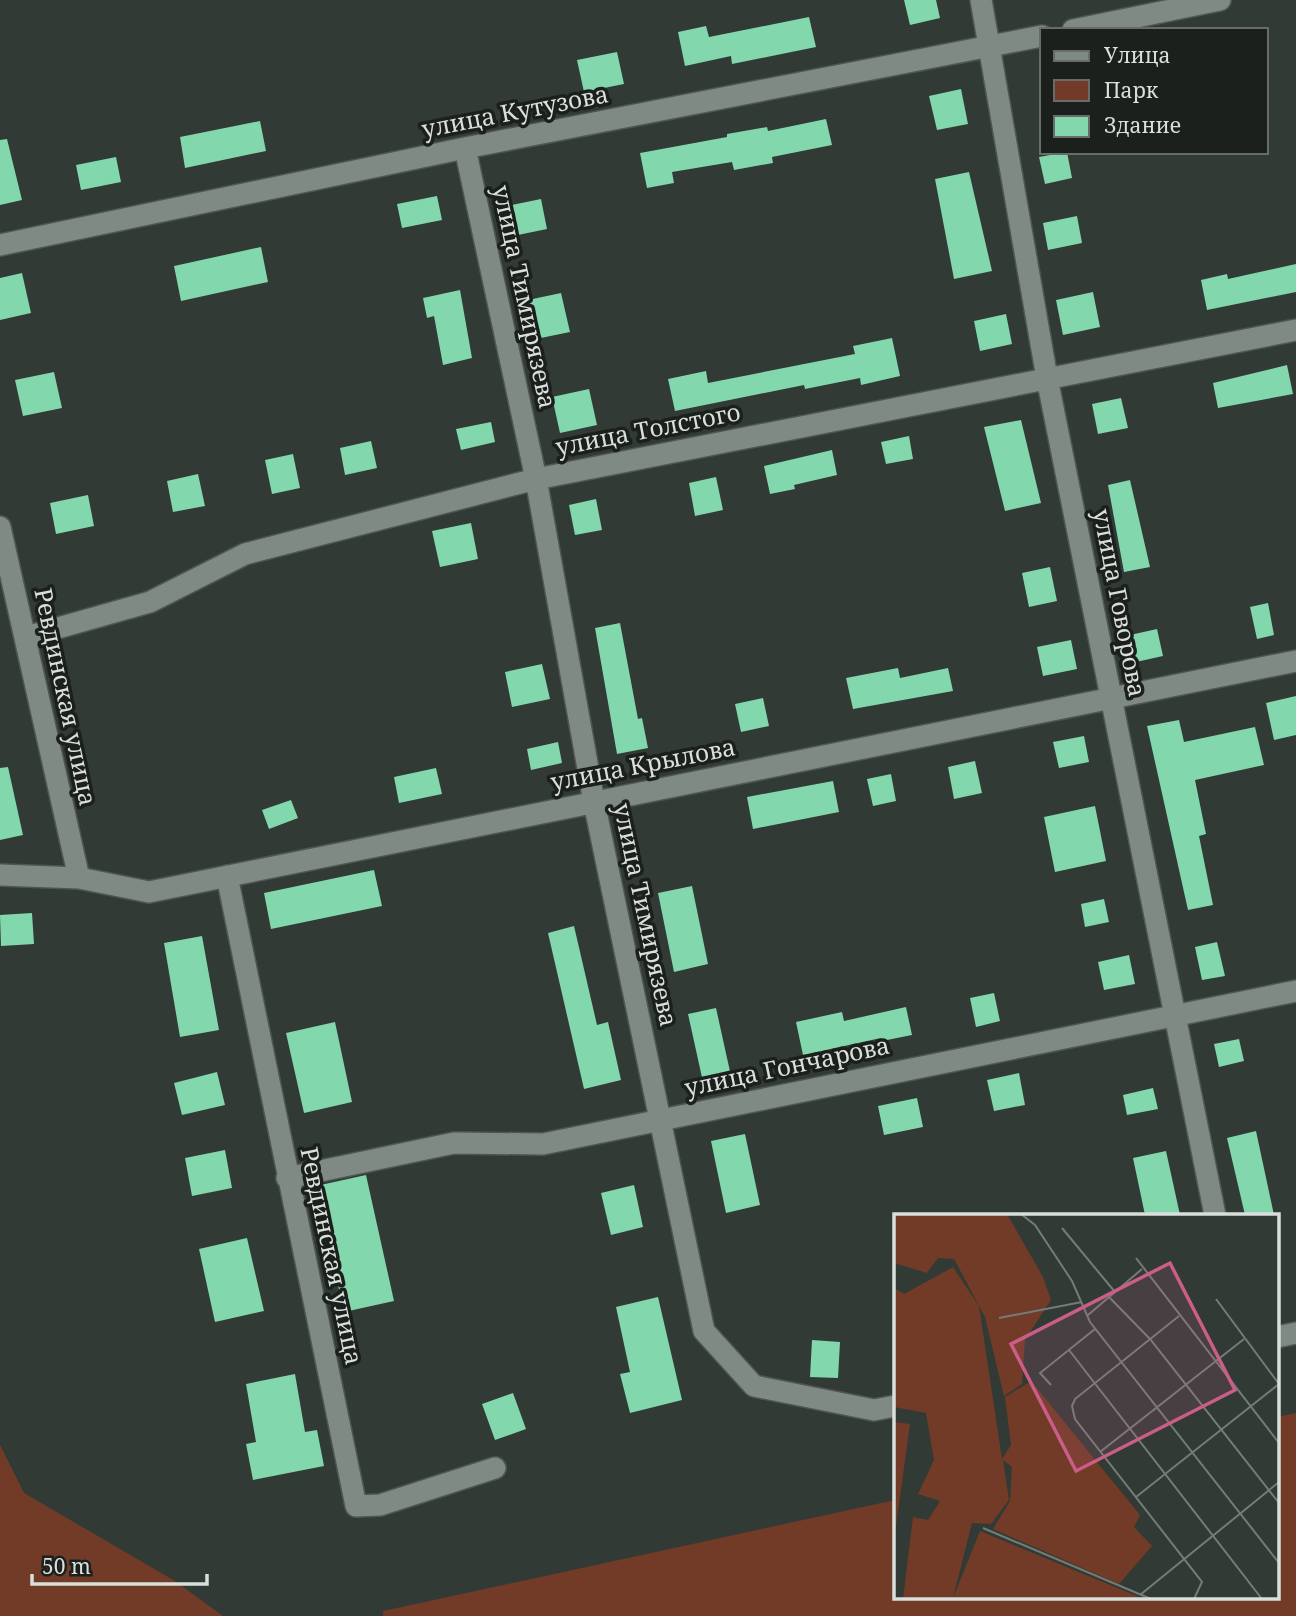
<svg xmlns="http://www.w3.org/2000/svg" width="1296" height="1616" font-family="'Noto Serif',serif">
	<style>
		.green { fill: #713b27 }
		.building { fill: #82d7ad }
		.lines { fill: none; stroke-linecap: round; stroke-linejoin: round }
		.street-casing { stroke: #4e5652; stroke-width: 24 }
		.street { stroke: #808a84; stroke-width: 21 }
		.labels { text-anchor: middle; stroke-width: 7; stroke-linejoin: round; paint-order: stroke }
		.street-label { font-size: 24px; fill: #d9dfdc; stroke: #1c201d }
		.inset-road { fill: none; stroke: #747c78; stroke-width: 2 }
		.view { fill: #ca5e88; fill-opacity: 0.15; stroke: #ca5e88; stroke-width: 3.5 }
		.inset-edge { fill: none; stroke: #d9dfdc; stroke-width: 3.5 }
	</style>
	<rect width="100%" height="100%" fill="#313a35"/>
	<path class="green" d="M 1296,1413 L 1296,1616 L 383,1616 L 383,1611 L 895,1500 L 895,1597 L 1277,1597 L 1277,1417 Z
		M 0,1445 L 24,1493 L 175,1581 L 223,1616 L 0,1616 Z"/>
	<path class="building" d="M 904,0 L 936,0 L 940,18 L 910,25 Z
		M 809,17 L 816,47 L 732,64 L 731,56 L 685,66 L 678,32 L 706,26 L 709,37 Z
		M 617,52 L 624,84 L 584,92 L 577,60 Z
		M 961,89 L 968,124 L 937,130 L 929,96 Z
		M 826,119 L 832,145 L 772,157 L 773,163 L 734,170 L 732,162 L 672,172 L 674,183 L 647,188 L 640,153 L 727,137 L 727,134 L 767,127 L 768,131 Z
		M 260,121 L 266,151 L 185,168 L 180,137 Z
		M 7,139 L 22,200 L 0,205 L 0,140 Z
		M 1067,152 L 1072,178 L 1045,184 L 1039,157 Z
		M 116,157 L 121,182 L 81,190 L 76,165 Z
		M 969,172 L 992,271 L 954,279 L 935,179 Z
		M 437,196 L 442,220 L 402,228 L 397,204 Z
		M 541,199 L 547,229 L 513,236 L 507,206 Z
		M 1077,216 L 1082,243 L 1048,250 L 1043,223 Z
		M 261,247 L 268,282 L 181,301 L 174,266 Z
		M 1296,264 L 1296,292 L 1207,310 L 1201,280 L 1227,274 L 1228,279 Z
		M 22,273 L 31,313 L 0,320 L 0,278 Z
		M 460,290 L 472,358 L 443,365 L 434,316 L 427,318 L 423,298 Z
		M 1093,292 L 1100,327 L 1063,335 L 1056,300 Z
		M 561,293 L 570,332 L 536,339 L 528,300 Z
		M 1006,314 L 1012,344 L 980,351 L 974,321 Z
		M 892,338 L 900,376 L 861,385 L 860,378 L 805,389 L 804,385 L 675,411 L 668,379 L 706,371 L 708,383 L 855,354 L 853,346 Z
		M 1287,365 L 1293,394 L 1218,408 L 1213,383 Z
		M 54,372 L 62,408 L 23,416 L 15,380 Z
		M 589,389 L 597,425 L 560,433 L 552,397 Z
		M 1121,398 L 1128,428 L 1098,434 L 1092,404 Z
		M 1021,420 L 1041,503 L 1005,511 L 984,427 Z
		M 491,422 L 495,442 L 461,450 L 456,429 Z
		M 909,436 L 913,459 L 886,464 L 881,442 Z
		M 371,441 L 377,468 L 345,475 L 340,448 Z
		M 832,450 L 837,475 L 794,485 L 795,489 L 770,494 L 764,466 Z
		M 293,454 L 300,488 L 272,494 L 265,460 Z
		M 198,474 L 205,506 L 173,512 L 167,481 Z
		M 716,477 L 723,510 L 695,516 L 689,483 Z
		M 1130,480 L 1150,567 L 1124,572 L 1108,485 Z
		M 88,495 L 94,526 L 56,534 L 50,503 Z
		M 596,499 L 602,530 L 575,535 L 569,505 Z
		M 471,523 L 478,559 L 440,567 L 432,531 Z
		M 1050,567 L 1057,601 L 1029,607 L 1022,573 Z
		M 1268,603 L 1274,635 L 1257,639 L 1250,607 Z
		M 620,623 L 638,719 L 642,718 L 648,748 L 617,754 L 595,628 Z
		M 1157,629 L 1163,656 L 1136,662 L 1130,635 Z
		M 1071,640 L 1077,669 L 1043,676 L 1037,647 Z
		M 542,664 L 550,699 L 512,707 L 505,672 Z
		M 898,668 L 900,678 L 948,668 L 953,691 L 853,709 L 846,678 Z
		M 1296,696 L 1296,735 L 1274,740 L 1266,703 Z
		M 763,698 L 769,726 L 741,732 L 735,704 Z
		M 1179,720 L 1184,742 L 1255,727 L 1264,765 L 1195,780 L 1206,834 L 1199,836 L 1213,905 L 1188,910 L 1147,726 Z
		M 1084,736 L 1089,762 L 1059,768 L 1053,742 Z
		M 558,742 L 562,763 L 531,770 L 527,749 Z
		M 975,761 L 982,793 L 954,799 L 948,767 Z
		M 8,767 L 23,835 L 0,840 L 0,768 Z
		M 436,768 L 442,794 L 399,803 L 394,777 Z
		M 891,774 L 896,801 L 873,806 L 867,779 Z
		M 833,781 L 839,812 L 753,829 L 747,797 Z
		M 291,800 L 298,818 L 269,829 L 262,810 Z
		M 1095,806 L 1106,861 L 1055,872 L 1044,817 Z
		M 374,870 L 382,906 L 271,929 L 264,893 Z
		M 692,886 L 708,964 L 674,972 L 658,893 Z
		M 1104,899 L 1109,922 L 1085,927 L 1081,904 Z
		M 32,913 L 34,944 L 1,946 L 0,915 Z
		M 574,926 L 597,1025 L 608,1022 L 621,1080 L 584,1089 L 548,933 Z
		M 202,936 L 219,1030 L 180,1037 L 164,943 Z
		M 1217,942 L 1225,976 L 1202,980 L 1195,947 Z
		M 1129,955 L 1135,984 L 1104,990 L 1098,962 Z
		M 994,993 L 1000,1021 L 976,1027 L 970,998 Z
		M 906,1007 L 912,1035 L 882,1041 L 881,1038 L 803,1055 L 796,1022 L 842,1012 L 844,1021 Z
		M 716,1008 L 731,1076 L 703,1082 L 688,1014 Z
		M 335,1022 L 352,1102 L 304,1113 L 286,1033 Z
		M 1239,1039 L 1244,1061 L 1219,1067 L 1214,1044 Z
		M 217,1072 L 225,1105 L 182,1115 L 174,1083 Z
		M 1019,1073 L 1025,1105 L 994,1111 L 987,1080 Z
		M 1153,1088 L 1158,1109 L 1127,1115 L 1123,1095 Z
		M 917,1098 L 923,1127 L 884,1135 L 878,1106 Z
		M 1256,1131 L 1274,1215 L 1245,1215 L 1227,1138 Z
		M 745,1134 L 760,1205 L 726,1213 L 711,1141 Z
		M 225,1150 L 232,1188 L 192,1196 L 185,1158 Z
		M 1166,1151 L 1180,1215 L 1145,1215 L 1133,1158 Z
		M 366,1175 L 394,1301 L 344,1312 L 316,1186 Z
		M 634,1185 L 643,1227 L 611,1235 L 601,1193 Z
		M 247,1238 L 264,1311 L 215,1322 L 199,1249 Z
		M 658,1297 L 682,1400 L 630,1413 L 620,1374 L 630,1372 L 616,1307 Z
		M 812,1340 L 840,1342 L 838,1378 L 810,1377 Z
		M 295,1374 L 305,1432 L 317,1430 L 324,1466 L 253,1480 L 246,1444 L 256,1442 L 246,1384 Z
		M 513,1393 L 526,1429 L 495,1440 L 482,1404 Z"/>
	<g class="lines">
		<defs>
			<path id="street" d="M 981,0 L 1047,378 L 1215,1215
				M 1073,30 L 1220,0
				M 465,148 L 536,479 L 594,802 L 704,1331 L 754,1386 L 874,1410 L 895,1406
				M 0,245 L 465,148 L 1042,36
				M 0,527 L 79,878
				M 26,637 L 150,602 L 245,554 L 536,479 L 1296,330
				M 0,875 L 79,878 L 149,892 L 1296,661
				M 227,876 L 356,1506 L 380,1505 L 495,1468
				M 287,1178 L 454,1143 L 543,1144 L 1296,991
				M 1277,1337 L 1296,1333"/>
		</defs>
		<use href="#street" class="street-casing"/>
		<use href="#street" class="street"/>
	</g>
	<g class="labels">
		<g class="street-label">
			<text transform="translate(515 112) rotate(-11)" y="8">улица Кутузова</text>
			<text transform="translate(524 297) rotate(78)" y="8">улица Тимирязева</text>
			<text transform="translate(648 430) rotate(-11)" y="8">улица Толстого</text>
			<text transform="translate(1119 603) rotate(79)" y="8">улица Говорова</text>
			<text transform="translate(65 697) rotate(78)" y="8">Ревдинская улица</text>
			<text transform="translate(643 765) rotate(-11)" y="8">улица Крылова</text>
			<text transform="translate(645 915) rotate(78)" y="8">улица Тимирязева</text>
			<text transform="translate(787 1067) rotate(-12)" y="8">улица Гончарова</text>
			<text transform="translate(331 1256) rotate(78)" y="8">Ревдинская улица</text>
		</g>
	</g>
	<g transform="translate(894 1214)">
		<rect width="385" height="385" fill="#313a35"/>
		<path d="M 0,0 L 113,0 L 149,63 L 157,86 L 131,126 L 128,170 L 110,182 L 91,103 L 60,45 L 44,44 L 33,59 L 0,49 ZM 59,53 L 85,92 L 108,245 L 117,231 L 111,183 L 137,167 L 246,301 L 240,313 L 258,332 L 225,370 L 99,315 L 116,287 L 118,253 L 109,246 L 115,286 L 97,310 L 78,309 L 59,384 L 86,317 L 250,385 L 9,385 L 19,303 L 34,306 L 46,287 L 24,280 L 40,246 L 32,199 L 0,193 L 0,74 L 10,80 ZM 0,208 L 16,210 L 0,327 Z" fill="#713b27"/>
		<path class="inset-road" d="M 127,0 L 141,11 L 178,67 L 196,108 L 385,349M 168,14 L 221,78M 242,44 L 385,229M 215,83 L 256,125 L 385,289M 322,85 L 385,170M 194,101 L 248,55M 285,102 L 181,185 L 178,192 L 181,205 L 308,368 L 300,385M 105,104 L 188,88M 175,136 L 368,385M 157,171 L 146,159 L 201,115M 206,238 L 350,125M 242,283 L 385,170M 89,314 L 257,385M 246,381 L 385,268"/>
		<path class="view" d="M 276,49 L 341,176 L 182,257 L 117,130 Z"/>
		<rect width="385" height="385" class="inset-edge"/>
	</g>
	<rect x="1040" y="28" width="228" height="126" fill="#1c201d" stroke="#686c69" stroke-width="2"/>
	<rect x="1054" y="51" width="35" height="10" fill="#808a84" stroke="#686c69" stroke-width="2"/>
	<text x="1104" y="63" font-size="21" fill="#d9dfdc">Улица</text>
	<rect x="1054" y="80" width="35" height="21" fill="#713b27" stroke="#686c69" stroke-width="2"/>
	<text x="1104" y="98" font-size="21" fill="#d9dfdc">Парк</text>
	<rect x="1054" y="116" width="35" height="21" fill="#82d7ad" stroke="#686c69" stroke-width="2"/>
	<text x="1104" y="133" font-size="21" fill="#d9dfdc">Здание</text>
	<path d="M32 1574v10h175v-10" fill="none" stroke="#d9dfdc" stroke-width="3.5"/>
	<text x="42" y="1574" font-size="21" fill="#d9dfdc" stroke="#1c201d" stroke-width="5" paint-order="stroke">50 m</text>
</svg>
